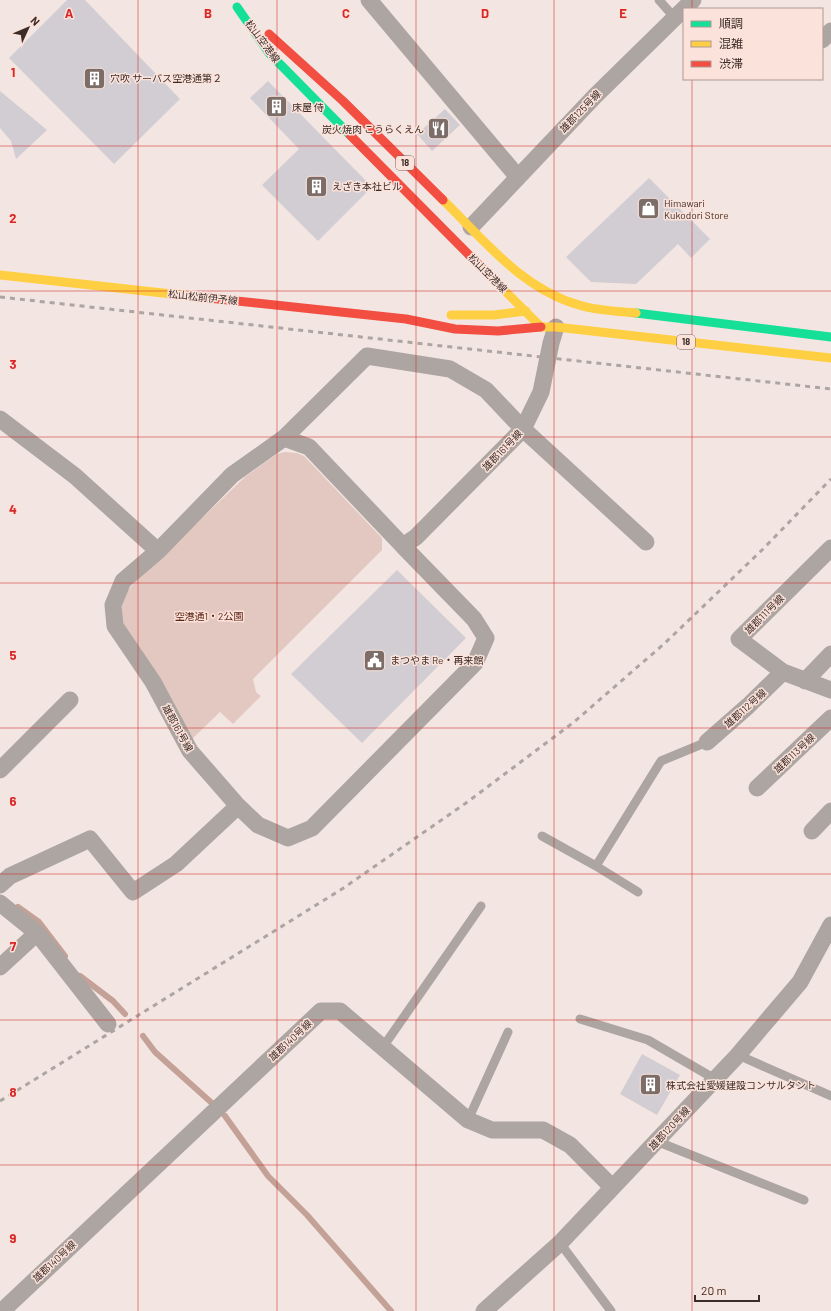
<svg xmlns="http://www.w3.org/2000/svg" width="831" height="1311" font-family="Barlow,'Noto Sans JP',sans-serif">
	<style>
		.green { fill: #e2c8c0 }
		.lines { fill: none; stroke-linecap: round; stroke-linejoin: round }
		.stream { stroke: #c4a197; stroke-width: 6 }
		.building { fill: #d1cdd2 }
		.lane { stroke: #aca5a1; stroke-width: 9 }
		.street { stroke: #aca5a1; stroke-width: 17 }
		.fast { stroke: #16e098; stroke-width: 9 }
		.slow { stroke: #ffcf43; stroke-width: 9 }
		.jam { stroke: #f24e42; stroke-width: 9 }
		.rail { stroke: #ada5a1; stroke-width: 3; stroke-dasharray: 5 5; stroke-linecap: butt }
		.grid { fill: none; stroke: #d62828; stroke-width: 1; stroke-opacity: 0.55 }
		.labels { text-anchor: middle; stroke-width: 3; stroke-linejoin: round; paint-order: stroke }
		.shield { fill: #fbe2da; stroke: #75635d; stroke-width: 1 }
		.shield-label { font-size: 9px; font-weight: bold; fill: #3c2c27 }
		.street-label { font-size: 10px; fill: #3c2c27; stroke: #fbe2da }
		.poi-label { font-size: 10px; fill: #3c2c27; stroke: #fbe2da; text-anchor: start }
		.park-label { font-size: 10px; fill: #59200e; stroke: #fbe2da }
		.grid-label { font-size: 13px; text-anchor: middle; font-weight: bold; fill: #d62828; stroke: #fbe2da; stroke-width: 3; stroke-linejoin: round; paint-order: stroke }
	</style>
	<rect width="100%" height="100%" fill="#f3e6e2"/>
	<path class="green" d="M 285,452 L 297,453 L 304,456 L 382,538 L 382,550 L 253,679 L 256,692 L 261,696 L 233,724 L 220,712 L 191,740 L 122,622 C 121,603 121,598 134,583 L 246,476 L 277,454 Z"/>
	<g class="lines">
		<path class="stream" d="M 18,907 L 39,922 L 65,956
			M 80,976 L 113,1001 L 125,1014
			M 143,1036 L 155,1052 L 213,1104
			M 225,1116 L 268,1176 L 307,1215 L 391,1311"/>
	</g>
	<path class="building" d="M 67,0 L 85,0 L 180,99 L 114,164 L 9,58 Z
		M 268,81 L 372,187 L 318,241 L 262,185 L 299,149 L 250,98 Z
		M 0,91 L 47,130 L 16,159 L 11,141 L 0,128 Z
		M 445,109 L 460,125 L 432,151 L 417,134 Z
		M 649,178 L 710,239 L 691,258 L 678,244 L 636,284 L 591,282 L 566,257 Z
		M 397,570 L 466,638 L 362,743 L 291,674 Z
		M 642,1054 L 680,1075 L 657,1115 L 620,1094 Z"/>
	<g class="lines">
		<path class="lane" d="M 659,0 L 674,17
			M 542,836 L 596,866 L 638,892
			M 596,866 L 661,761 L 707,742
			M 580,1019 L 648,1040 L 715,1079
			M 383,1047 L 481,906
			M 738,1055 L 831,1096
			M 468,1120 L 508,1032
			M 656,1141 L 804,1200
			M 560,1243 L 611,1311"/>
		<path class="street" d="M 369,0 L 517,176
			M 822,40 L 831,31
			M 471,227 L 595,96 L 693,0
			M 0,419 L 75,476 L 158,551
			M 284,438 L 367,356 L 450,369 L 486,390 L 523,429 L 646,542
			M 403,546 L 474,619 L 486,638 L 475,663 L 312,828 L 288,838 L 258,825 L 238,806 L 190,751 L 153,682 L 115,626 L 113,605 L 123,581 L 158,551 L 232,475 L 284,438 L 309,447 L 403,546 L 416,537 L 523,429 L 541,392 L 551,343 L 556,327
			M 831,548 L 739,639 L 783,672 L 831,690
			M 805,681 L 831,654
			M 707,742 L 748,706 L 783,672
			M 0,770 L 70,700
			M 757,788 L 831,718
			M 812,831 L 831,811
			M 0,885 L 10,876 L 90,839 L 133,892 L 176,864 L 238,806
			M 0,903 L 37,933 L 108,1024
			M 0,967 L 37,933
			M 2,1311 L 321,1011 L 340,1011 L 468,1120 L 492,1130 L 543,1130 L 570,1145 L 612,1187
			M 484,1311 L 560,1243 L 738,1055 L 800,982 L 831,925"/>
		<path class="fast" d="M 237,7 L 269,53 L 350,135
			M 636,313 L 831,337"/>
		<path class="slow" d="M 443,200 C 484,240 522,289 579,305 C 597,311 618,311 636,313
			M 482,268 L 541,327 L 556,327 L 831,358
			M 0,275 L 199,297
			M 451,315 L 494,315 L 526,311"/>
		<path class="jam" d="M 269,34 L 343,101 L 443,200
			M 350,135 L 482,268
			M 199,297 L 406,319 L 455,329 L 498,331 L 541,327"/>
		<path class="rail" d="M 0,297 L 831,389
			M 0,1101 L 342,889 L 466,803 L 574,722 L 665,643 L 762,550 L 831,479"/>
	</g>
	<path class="grid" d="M 138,0 L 138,1311M 277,0 L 277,1311M 416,0 L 416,1311M 554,0 L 554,1311M 692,0 L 692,9M 692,79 L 692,1311M 0,146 L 831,146M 0,291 L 831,291M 0,437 L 831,437M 0,583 L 831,583M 0,728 L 831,728M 0,874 L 831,874M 0,1020 L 831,1020M 0,1165 L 831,1165"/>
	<defs>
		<symbol id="building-square" viewBox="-11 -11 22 22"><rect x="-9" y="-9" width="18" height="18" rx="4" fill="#7c6d68" stroke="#fbe2da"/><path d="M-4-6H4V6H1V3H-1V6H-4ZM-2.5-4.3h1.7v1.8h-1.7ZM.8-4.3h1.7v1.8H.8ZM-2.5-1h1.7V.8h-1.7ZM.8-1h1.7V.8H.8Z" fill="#fff"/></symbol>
		<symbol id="restaurant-square" viewBox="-11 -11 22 22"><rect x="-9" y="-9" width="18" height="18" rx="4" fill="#7c6d68" stroke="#fbe2da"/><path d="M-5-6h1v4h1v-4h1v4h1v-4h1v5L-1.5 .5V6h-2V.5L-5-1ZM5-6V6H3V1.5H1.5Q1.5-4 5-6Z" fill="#fff"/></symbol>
		<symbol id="shop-square" viewBox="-11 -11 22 22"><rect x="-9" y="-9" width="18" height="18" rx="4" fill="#7c6d68" stroke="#fbe2da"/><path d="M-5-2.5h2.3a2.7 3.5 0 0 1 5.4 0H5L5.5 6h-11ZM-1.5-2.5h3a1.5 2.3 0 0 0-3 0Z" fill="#fff"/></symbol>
		<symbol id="civic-square" viewBox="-11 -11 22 22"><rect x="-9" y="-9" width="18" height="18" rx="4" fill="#7c6d68" stroke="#fbe2da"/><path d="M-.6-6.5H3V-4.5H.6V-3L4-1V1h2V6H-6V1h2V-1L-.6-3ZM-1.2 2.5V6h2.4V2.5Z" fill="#fff"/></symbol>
	</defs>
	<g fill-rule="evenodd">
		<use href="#building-square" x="82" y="66" width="25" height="25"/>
		<use href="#building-square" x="264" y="94" width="25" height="25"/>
		<use href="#restaurant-square" x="426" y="116" width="25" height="25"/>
		<use href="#building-square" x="304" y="174" width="25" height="25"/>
		<use href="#shop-square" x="636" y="196" width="25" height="25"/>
		<use href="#civic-square" x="362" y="648" width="25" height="25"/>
		<use href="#building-square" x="638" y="1072" width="25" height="25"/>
	</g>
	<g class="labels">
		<g class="shield">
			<rect x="396" y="156" width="18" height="14" rx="3"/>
			<rect x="677" y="335" width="18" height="14" rx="3"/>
		</g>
		<g class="shield-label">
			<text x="405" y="166">18</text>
			<text x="686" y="345">18</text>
		</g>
		<g class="street-label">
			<text transform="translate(263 41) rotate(53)" y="4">松山空港線</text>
			<text transform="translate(580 111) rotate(-46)" y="4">雄郡125号線</text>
			<text transform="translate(488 273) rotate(45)" y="4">松山空港線</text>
			<text transform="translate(203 297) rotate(6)" y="4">松山松前伊予線</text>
			<text transform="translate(502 450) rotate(-46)" y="4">雄郡161号線</text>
			<text transform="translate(764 614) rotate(-45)" y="4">雄郡111号線</text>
			<text transform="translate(745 708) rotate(-42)" y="4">雄郡112号線</text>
			<text transform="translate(178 728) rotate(61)" y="4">雄郡161号線</text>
			<text transform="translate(794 753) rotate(-43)" y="4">雄郡113号線</text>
			<text transform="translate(290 1040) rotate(-43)" y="4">雄郡140号線</text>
			<text transform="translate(669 1128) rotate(-47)" y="4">雄郡120号線</text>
			<text transform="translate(54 1261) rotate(-43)" y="4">雄郡140号線</text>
		</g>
		<g class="poi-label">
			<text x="110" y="82">穴吹 サーパス空港通第２</text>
			<text x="292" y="111">床屋 侍</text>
			<text x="424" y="133" text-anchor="end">炭火焼肉 こうらくえん</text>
			<text x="332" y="190">えざき本社ビル</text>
			<text x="664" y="207">Himawari<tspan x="664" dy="12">Kukodori Store</tspan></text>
			<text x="390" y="664">まつやま Re・再来館</text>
			<text x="666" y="1089">株式会社愛媛建設コンサルタント</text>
		</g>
		<g class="park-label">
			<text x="209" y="620">空港通1・2公園</text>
		</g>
	</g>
	<g class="grid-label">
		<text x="69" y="18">A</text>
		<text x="208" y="18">B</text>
		<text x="346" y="18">C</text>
		<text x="485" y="18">D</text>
		<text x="623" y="18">E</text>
		<text x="13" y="77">1</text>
		<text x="13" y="223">2</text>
		<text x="13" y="369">3</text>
		<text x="13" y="514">4</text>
		<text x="13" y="660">5</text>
		<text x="13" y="806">6</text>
		<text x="13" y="951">7</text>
		<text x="13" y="1097">8</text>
		<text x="13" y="1243">9</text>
	</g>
	<rect x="683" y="8" width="140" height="72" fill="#fbe2da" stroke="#af9992"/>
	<rect x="691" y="21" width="20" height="6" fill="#16e098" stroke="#af9992"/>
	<text x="719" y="28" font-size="12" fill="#3c2c27">順調</text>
	<rect x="691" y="41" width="20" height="6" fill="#ffcf43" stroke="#af9992"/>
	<text x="719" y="48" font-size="12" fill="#3c2c27">混雑</text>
	<rect x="691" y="61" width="20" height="6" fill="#f24e42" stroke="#af9992"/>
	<text x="719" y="68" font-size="12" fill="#3c2c27">渋滞</text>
	<g transform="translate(28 28) rotate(46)" stroke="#fbe2da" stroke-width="3" paint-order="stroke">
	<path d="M0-3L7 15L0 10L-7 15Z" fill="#3c2c27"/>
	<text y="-6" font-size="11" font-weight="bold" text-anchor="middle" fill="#3c2c27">N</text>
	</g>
	<path d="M695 1295v6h64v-6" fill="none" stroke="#3c2c27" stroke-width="2"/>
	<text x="701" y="1295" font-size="12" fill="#3c2c27" stroke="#fbe2da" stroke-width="3" paint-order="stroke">20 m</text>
</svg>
